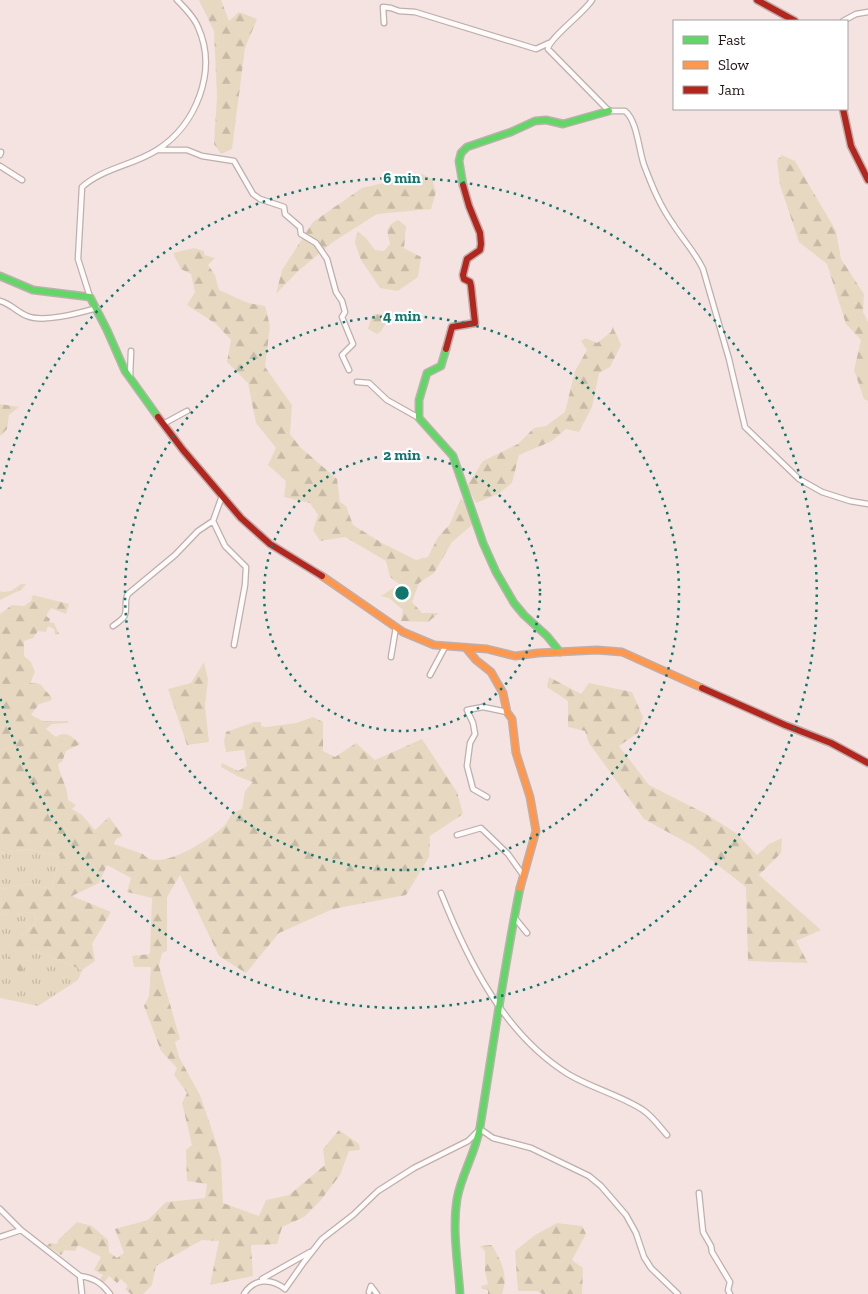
<svg xmlns="http://www.w3.org/2000/svg" width="868" height="1294" font-family="'Zilla Slab',serif">
	<style>
		.grass { fill: url(#grass-tufts) }
		.forest { fill: url(#forest-firs) }
		.lines { fill: none; stroke-linecap: round; stroke-linejoin: round }
		.street-casing { stroke: #bdafad; stroke-width: 7 }
		.fast-casing { stroke: #bdafad; stroke-width: 9 }
		.slow-casing { stroke: #bdafad; stroke-width: 9 }
		.jam-casing { stroke: #bdafad; stroke-width: 9 }
		.street { stroke: #fefbfa; stroke-width: 4.5 }
		.fast { stroke: #63d668; stroke-width: 6 }
		.slow { stroke: #ff974d; stroke-width: 6 }
		.jam { stroke: #b3261e; stroke-width: 6 }
		.ring { fill: none; stroke: #0f766e; stroke-width: 2.5; stroke-dasharray: 2.5 5 }
		.centre { fill: #0f766e; stroke: #fff; stroke-width: 2.5 }
		.ring-label { font-size: 15px; text-anchor: middle; font-weight: bold; fill: #0f766e; stroke: #fff; stroke-width: 4.5; stroke-linejoin: round; paint-order: stroke }
	</style>
	<defs>
		<pattern id="grass-tufts" width="24" height="20" patternUnits="userSpaceOnUse" patternTransform="scale(1.25)"><rect width="24" height="20" fill="#e7d9c1"/><path d="M3 7l-1-3M5 7V3M7 7l1-3M15 17l-1-3M17 17v-4M19 17l1-3" fill="none" stroke="#c6b9a5"/></pattern>
		<pattern id="forest-firs" width="22" height="20" patternUnits="userSpaceOnUse" patternTransform="scale(1.25)"><rect width="22" height="20" fill="#e7d9c1"/><path d="M5 1l3.5 6h-7zM16 11l3.5 6h-7z" fill="#c6b9a5"/></pattern>
	</defs>
	<rect width="100%" height="100%" fill="#f5e3e1"/>
	<path class="grass" d="M 29,849 L 60,856 L 52,889 L 28,884 L 0,889 L 0,853 Z
		M 36,912 L 35,924 L 20,936 L 33,950 L 82,970 L 78,980 L 38,1006 L 0,998 L 0,915 Z"/>
	<path class="forest" d="M 199,0 L 221,0 L 229,21 L 239,12 L 257,19 L 245,48 L 232,149 L 221,154 L 214,144 L 217,97 L 214,31 Z
		M 782,155 L 795,161 L 836,231 L 841,259 L 864,294 L 863,312 L 868,322 L 868,401 L 864,399 L 854,370 L 861,340 L 846,324 L 827,264 L 799,242 L 780,185 L 777,160 Z
		M 422,174 L 432,179 L 436,192 L 431,209 L 377,214 L 333,242 L 297,272 L 276,294 L 282,270 L 313,222 L 362,188 Z
		M 398,220 L 406,226 L 404,248 L 421,257 L 418,277 L 398,291 L 380,288 L 361,260 L 355,243 L 357,231 L 366,238 L 375,250 L 384,251 L 390,244 L 387,230 L 391,224 Z
		M 194,248 L 204,251 L 204,255 L 215,258 L 208,265 L 215,275 L 219,290 L 248,303 L 265,306 L 270,326 L 265,367 L 292,405 L 290,434 L 300,447 L 337,479 L 340,502 L 346,506 L 353,525 L 382,543 L 416,560 L 428,557 L 438,537 L 450,524 L 461,498 L 472,511 L 472,525 L 452,542 L 434,573 L 419,583 L 412,602 L 422,613 L 439,613 L 428,622 L 401,621 L 403,610 L 389,598 L 381,596 L 399,584 L 390,577 L 386,561 L 345,537 L 320,541 L 313,530 L 318,515 L 310,503 L 284,497 L 286,481 L 268,465 L 276,448 L 256,423 L 248,383 L 227,362 L 231,340 L 216,324 L 187,305 L 195,292 L 191,274 L 181,269 L 173,253 Z
		M 375,314 L 382,314 L 386,323 L 381,331 L 377,334 L 368,329 L 372,316 Z
		M 613,326 L 621,345 L 610,367 L 599,373 L 592,407 L 579,432 L 566,429 L 552,441 L 519,455 L 512,483 L 498,494 L 476,503 L 467,486 L 483,461 L 518,444 L 534,428 L 546,426 L 565,412 L 575,371 L 587,350 L 581,341 L 586,338 L 597,343 L 611,332 Z
		M 0,404 L 19,407 L 9,415 L 7,429 L 0,436 L 0,449 Z
		M 21,584 L 26,584 L 22,589 L 0,600 L 0,590 L 1,592 L 11,591 Z
		M 33,595 L 69,604 L 66,614 L 51,608 L 46,616 L 50,619 L 49,622 L 54,623 L 59,634 L 55,635 L 54,629 L 48,626 L 46,632 L 38,631 L 33,638 L 24,641 L 24,656 L 31,662 L 35,672 L 30,683 L 40,684 L 52,698 L 50,701 L 39,704 L 31,715 L 43,721 L 68,721 L 68,723 L 52,724 L 46,729 L 56,737 C 66,730 72,737 80,744 L 66,751 L 62,762 L 58,764 C 60,777 68,787 68,800 L 76,805 L 72,809 L 82,815 L 95,830 L 109,817 L 123,836 L 116,839 L 114,844 L 143,854 C 158,874 210,839 223,827 C 233,817 226,815 242,809 L 245,791 L 253,782 L 239,777 L 221,767 L 222,763 L 238,771 L 247,766 L 244,750 L 226,752 L 224,741 L 226,732 L 254,722 L 261,722 L 261,726 L 266,727 L 296,723 L 313,717 L 323,722 L 323,751 L 335,757 L 356,743 L 375,760 L 422,739 L 457,792 L 463,814 L 430,836 L 429,857 L 406,895 L 333,909 L 279,933 L 246,973 L 219,956 L 180,875 L 167,897 L 167,951 L 162,953 L 159,966 L 180,1039 L 175,1042 L 179,1057 L 200,1095 L 214,1136 L 221,1159 L 223,1203 L 259,1216 L 266,1200 L 289,1195 L 325,1165 L 323,1149 L 339,1130 L 359,1144 L 360,1150 L 349,1151 L 340,1175 L 321,1200 L 304,1217 L 282,1227 L 277,1244 L 251,1245 L 253,1276 L 210,1285 L 219,1241 L 202,1240 L 156,1266 L 152,1285 L 143,1294 L 131,1294 L 125,1289 L 128,1286 L 121,1279 L 117,1283 L 109,1276 L 104,1283 L 99,1280 L 103,1275 L 94,1270 L 101,1257 L 78,1245 L 75,1251 L 65,1250 L 61,1255 L 47,1246 L 50,1243 L 57,1244 L 58,1240 L 77,1222 L 92,1226 L 108,1240 L 109,1252 L 117,1258 L 124,1253 L 115,1229 L 148,1220 L 166,1202 L 205,1198 L 207,1184 L 187,1181 L 186,1150 L 192,1145 L 182,1103 L 187,1093 L 174,1075 L 177,1068 L 161,1051 L 144,1006 L 149,996 L 151,967 L 134,967 L 132,956 L 150,954 L 152,898 L 127,892 L 131,878 L 107,865 L 99,883 L 72,896 L 111,912 L 92,944 L 95,961 L 82,970 L 33,950 L 21,974 L 8,958 L 20,936 L 35,924 L 36,912 L 0,915 L 0,889 L 28,884 L 52,889 L 60,856 L 29,849 L 0,853 L 0,614 L 12,605 L 24,606 L 31,601 Z
		M 204,662 L 208,679 L 205,706 L 209,742 L 187,745 L 168,689 L 191,683 Z
		M 549,677 L 581,694 L 589,683 L 632,692 L 643,717 L 638,733 L 619,746 L 649,785 L 706,814 L 736,833 L 757,855 L 769,844 L 782,838 L 781,853 L 759,875 L 821,930 L 796,941 L 808,963 L 748,961 L 746,887 L 693,846 L 644,819 L 589,743 L 585,731 L 568,727 L 568,701 L 547,687 Z
		M 557,1223 L 582,1226 L 586,1234 L 572,1260 L 583,1268 L 582,1294 L 543,1294 L 537,1291 L 518,1291 L 515,1251 L 535,1235 Z
		M 492,1245 C 501,1261 509,1275 502,1294 L 488,1294 L 488,1290 L 482,1289 L 481,1286 L 488,1284 L 485,1272 L 485,1251 L 480,1246 Z"/>
	<g class="lines">
		<defs>
			<path id="street" d="M 592,0 C 584,13 548,39 548,49 L 606,108 L 609,111 L 625,111 C 637,120 639,151 644,165 C 652,186 660,206 673,224 C 683,240 695,252 703,269 L 729,359 L 745,427 L 799,479 L 822,492 L 850,501 L 868,504
				M 843,21 L 856,14 L 868,12
				M 384,23 L 383,7 L 391,8 L 399,11 L 415,12 L 536,49 L 549,43
				M 159,150 L 187,150 L 202,156 L 234,161 L 253,194 L 260,199 L 284,207 L 285,214 L 300,227 L 301,234 L 316,243 L 327,259 L 336,292 L 342,301 L 345,312 L 342,317 L 353,344 L 342,355 L 349,370
				M 0,152 L 1,152 L 0,155
				M 0,166 L 22,180
				M 90,297 L 78,259 L 82,187 C 103,168 134,165 157,150 C 196,125 218,71 198,27 C 194,17 185,8 177,0
				M 0,301 C 11,304 17,312 27,316 C 44,323 79,313 97,308
				M 130,377 L 131,351
				M 357,382 L 369,383 L 387,400 L 419,418
				M 163,424 L 187,411
				M 213,521 L 225,546 L 246,567 L 245,585 L 234,645
				M 113,626 C 116,624 120,621 123,618 C 129,612 123,602 128,594 L 175,555 L 198,531 L 213,521 L 222,496
				M 391,657 L 396,627
				M 430,675 L 445,647
				M 487,797 L 473,789 L 467,766 L 470,743 L 475,734 L 473,723 L 467,710 L 483,707 L 507,712
				M 457,835 L 481,828 L 508,854 L 523,875
				M 441,893 C 468,961 504,1034 568,1074 C 591,1088 620,1095 643,1110 C 652,1116 660,1127 667,1135
				M 514,917 L 527,933
				M 699,1193 L 703,1232 L 711,1246 L 712,1252 L 730,1282 L 728,1290 L 730,1294
				M 0,1209 L 21,1230
				M 0,1237 L 21,1230 L 80,1276 L 82,1294
				M 80,1276 C 94,1278 102,1283 110,1294
				M 262,1279 L 310,1252
				M 369,1292 L 371,1286 L 377,1294
				M 244,1294 C 254,1278 271,1278 285,1289 L 304,1262 L 322,1239 L 353,1215 L 378,1191 L 414,1168 L 468,1141 L 480,1129 L 493,1138 L 531,1148 L 589,1176 L 601,1186 L 626,1215 L 636,1233 L 644,1257 L 651,1268 L 678,1294"/>
			<path id="fast" d="M 463,185 L 459,161 L 461,153 L 467,147 L 511,132 L 535,121 L 546,120 L 563,124 L 609,111
				M 0,276 L 33,290 L 90,297 L 107,330 L 125,371 L 158,417
				M 446,349 L 441,366 L 427,373 L 419,400 L 419,418 L 453,456 L 483,543 L 496,572 L 514,603 L 524,615 L 547,636 L 560,652
				M 460,1294 C 458,1263 452,1230 457,1199 C 461,1175 476,1152 480,1127 C 493,1047 504,967 520,888"/>
			<path id="slow" d="M 322,576 L 403,632 L 434,645 L 487,649 L 515,656 L 538,653 L 597,650 L 622,652 L 702,688
				M 466,648 L 476,660 L 491,672 L 503,693 L 507,712 L 512,719 L 516,753 L 530,797 L 536,831 L 520,888"/>
			<path id="jam" d="M 757,0 L 795,21
				M 843,109 L 851,146 L 868,180
				M 446,349 L 452,327 L 475,323 L 471,286 L 470,282 L 464,279 L 463,275 L 467,259 L 480,250 L 481,244 L 480,233 L 469,206 L 463,185
				M 158,417 L 183,450 L 241,518 L 270,544 L 322,576
				M 702,688 L 785,725 L 831,743 L 868,763"/>
		</defs>
		<use href="#street" class="street-casing"/>
		<use href="#fast" class="fast-casing"/>
		<use href="#slow" class="slow-casing"/>
		<use href="#jam" class="jam-casing"/>
		<use href="#street" class="street"/>
		<use href="#fast" class="fast"/>
		<use href="#slow" class="slow"/>
		<use href="#jam" class="jam"/>
	</g>
	<g class="ring">
		<circle cx="402" cy="593" r="138"/>
		<circle cx="402" cy="593" r="277"/>
		<path d="M0 489A415 415 0 1 1 0 697"/>
	</g>
	<circle cx="402" cy="593" r="8" class="centre"/>
	<g class="ring-label">
		<text x="402" y="183">6 min</text>
		<text x="402" y="321">4 min</text>
		<text x="402" y="460">2 min</text>
	</g>
	<rect x="673" y="20" width="175" height="90" fill="#ffffff" stroke="#a6a1a1"/>
	<rect x="683" y="36" width="25" height="8" fill="#63d668" stroke="#a6a1a1"/>
	<text x="718" y="45" font-size="15" fill="#201514">Fast</text>
	<rect x="683" y="61" width="25" height="8" fill="#ff974d" stroke="#a6a1a1"/>
	<text x="718" y="70" font-size="15" fill="#201514">Slow</text>
	<rect x="683" y="86" width="25" height="8" fill="#b3261e" stroke="#a6a1a1"/>
	<text x="718" y="95" font-size="15" fill="#201514">Jam</text>
</svg>
